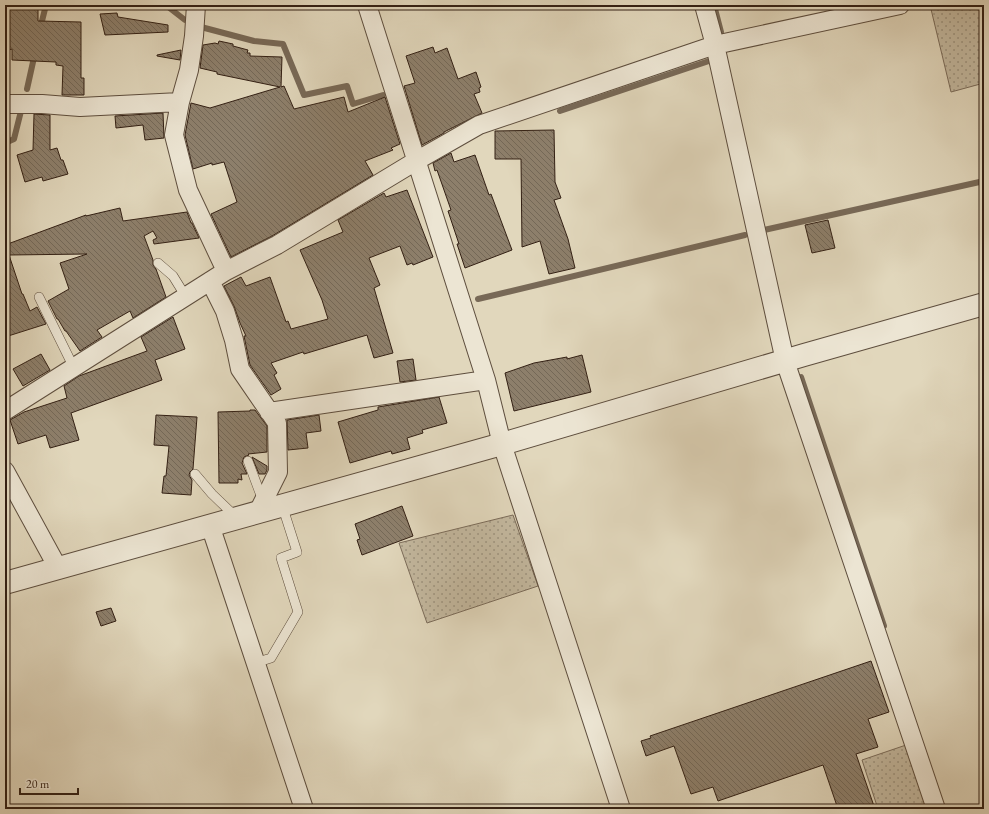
<svg xmlns="http://www.w3.org/2000/svg" width="989" height="814" font-family="'EB Garamond',serif">
	<style>
		.grass { fill: url(#grass-dots); stroke: #7b6c5a }
		.lines { fill: none; stroke-linecap: round; stroke-linejoin: round }
		.stream { stroke: #786957; stroke-width: 6 }
		.building { fill: url(#building-back-hatch); stroke: #332014 }
		.service-casing { stroke: #5e4e3e; stroke-width: 10 }
		.minor-casing { stroke: #5e4e3e; stroke-width: 20 }
		.tertiary-casing { stroke: #5e4e3e; stroke-width: 24 }
		.service { stroke: #ece5d3; stroke-width: 9 }
		.minor { stroke: #ece5d3; stroke-width: 18 }
		.tertiary { stroke: #ece5d3; stroke-width: 22 }
	</style>
	<defs>
		<pattern id="grass-dots" width="8" height="8" patternUnits="userSpaceOnUse"><rect width="8" height="8" fill="#c3b89f"/><path d="M2 2h.1M6 6h.1" fill="none" stroke="#9f9580" stroke-width="1.8" stroke-linecap="round"/></pattern>
		<pattern id="building-back-hatch" width="6" height="6" patternUnits="userSpaceOnUse"><rect width="6" height="6" fill="#8d7f6b"/><path d="M-1 5l2 2M0 0l6 6M5-1l2 2" fill="none" stroke="#746857"/></pattern>
	</defs>
	<rect width="100%" height="100%" fill="#e1d7bc"/>
	<filter id="stains"><feTurbulence type="fractalNoise" baseFrequency=".005" numOctaves="4"/><feColorMatrix values="0 0 0 0 .2 0 0 0 0 .09 0 0 0 0 .02 0 0 0 .5 -.17"/></filter>
	<radialGradient id="worn" r=".72"><stop offset=".6" stop-color="#630" stop-opacity="0"/><stop offset="1" stop-color="#630" stop-opacity=".3"/></radialGradient>
	<path class="grass" d="M 930,5 L 984,5 L 984,83 L 951,92 Z
		M 513,515 L 538,586 L 427,623 L 399,543 Z
		M 909,744 L 931,809 L 878,809 L 862,760 Z"/>
	<g class="lines">
		<path class="stream" d="M 157,5 L 167,6 L 185,20
			M 714,5 L 721,32
			M 201,27 L 254,41 L 283,44 L 304,95 L 347,86 L 353,104 L 383,95
			M 40,29 L 46,5
			M 27,89 L 35,53
			M 560,111 L 709,61
			M 5,143 L 14,139 L 21,111
			M 764,230 L 984,181
			M 478,299 L 745,235
			M 801,377 L 884,626"/>
	</g>
	<path class="building" d="M 29,5 L 38,5 L 38,21 L 81,22 L 81,78 L 84,78 L 84,95 L 62,95 L 63,66 L 56,65 L 56,62 L 12,60 L 12,49 L 5,51 L 5,10 Z
		M 117,13 L 118,17 L 168,25 L 168,32 L 105,35 L 100,14 Z
		M 219,41 L 233,44 L 233,46 L 248,50 L 247,53 L 250,53 L 250,56 L 282,57 L 281,87 L 284,86 L 294,109 L 344,97 L 348,112 L 385,97 L 400,144 L 391,148 L 393,150 L 365,161 L 373,175 L 272,236 L 231,257 L 211,214 L 237,202 L 224,162 L 212,165 L 212,163 L 193,169 L 185,135 L 191,103 L 210,108 L 280,87 L 217,74 L 217,72 L 200,68 L 203,45 L 215,43 L 218,44 Z
		M 433,47 L 435,53 L 447,48 L 458,79 L 476,72 L 481,87 L 479,88 L 480,92 L 474,94 L 482,113 L 444,132 L 444,133 L 422,145 L 404,86 L 415,83 L 406,56 Z
		M 181,50 L 180,60 L 157,56 L 157,55 Z
		M 163,113 L 164,138 L 145,140 L 143,125 L 116,128 L 115,116 Z
		M 34,114 L 50,115 L 50,150 L 57,148 L 61,160 L 63,160 L 68,174 L 43,181 L 42,177 L 25,182 L 17,155 L 33,150 Z
		M 554,130 L 555,182 L 561,198 L 554,200 L 568,239 L 575,268 L 549,274 L 540,241 L 522,247 L 521,159 L 495,159 L 495,131 Z
		M 451,153 L 454,162 L 475,155 L 489,195 L 491,194 L 512,250 L 465,268 L 457,244 L 459,244 L 448,211 L 451,210 L 437,170 L 435,171 L 433,163 Z
		M 407,190 L 433,257 L 413,265 L 412,263 L 407,265 L 400,246 L 369,258 L 380,285 L 374,288 L 393,353 L 374,358 L 367,335 L 304,354 L 303,352 L 271,363 L 277,373 L 274,375 L 281,389 L 271,395 L 250,365 L 244,336 L 246,336 L 240,323 L 234,306 L 224,286 L 241,277 L 246,286 L 270,277 L 286,322 L 288,321 L 291,329 L 328,319 L 322,300 L 300,250 L 343,232 L 338,220 L 384,193 L 386,197 Z
		M 120,208 L 123,221 L 187,212 L 191,223 L 192,223 L 199,238 L 154,244 L 153,240 L 157,238 L 153,231 L 144,236 L 153,260 L 153,265 L 156,269 L 166,297 L 133,318 L 130,311 L 97,330 L 102,337 L 80,351 L 66,331 L 65,331 L 58,319 L 57,319 L 48,301 L 69,289 L 60,263 L 87,254 L 9,255 L 22,294 L 23,294 L 30,311 L 37,307 L 46,324 L 5,337 L 5,245 L 86,215 L 86,216 Z
		M 828,220 L 835,248 L 812,253 L 805,225 Z
		M 173,317 L 185,349 L 155,360 L 162,380 L 71,413 L 79,440 L 50,448 L 46,435 L 18,444 L 10,420 L 24,412 L 67,398 L 64,386 L 79,376 L 147,351 L 141,337 Z
		M 41,354 L 50,370 L 23,386 L 13,369 Z
		M 582,355 L 591,392 L 514,411 L 505,373 L 534,363 L 567,357 L 567,359 Z
		M 413,359 L 416,380 L 400,382 L 397,361 Z
		M 439,397 L 447,423 L 422,430 L 423,433 L 407,438 L 410,449 L 392,454 L 391,451 L 350,463 L 338,422 L 378,410 L 378,407 Z
		M 250,410 L 255,410 L 267,426 L 267,452 L 248,454 L 249,455 L 244,457 L 242,463 L 247,474 L 241,474 L 242,480 L 238,479 L 238,483 L 219,483 L 218,412 L 250,411 Z
		M 156,415 L 197,417 L 193,469 L 190,472 L 189,475 L 192,480 L 191,495 L 162,493 L 164,476 L 166,476 L 169,446 L 154,445 Z
		M 319,415 L 321,431 L 306,433 L 308,448 L 288,450 L 287,420 Z
		M 252,457 L 267,466 L 267,470 L 265,474 L 259,474 Z
		M 402,506 L 413,536 L 362,555 L 357,540 L 360,539 L 355,524 Z
		M 111,608 L 116,621 L 101,626 L 96,612 Z
		M 871,661 L 889,712 L 868,719 L 878,747 L 856,754 L 875,809 L 838,809 L 823,765 L 718,801 L 713,787 L 691,794 L 674,746 L 646,756 L 641,741 L 651,738 L 650,736 Z"/>
	<g class="lines">
		<defs>
			<path id="service" d="M 158,263 L 173,276 L 186,297
				M 39,297 L 74,368
				M 248,461 L 263,501
				M 195,474 L 212,494 L 237,518
				M 255,663 L 271,658 L 298,612 L 281,558 L 297,552 L 282,505"/>
			<path id="minor" d="M 196,5 L 194,36 L 189,70 L 180,102 L 174,135 L 188,190 L 226,271
				M 367,5 L 486,380 L 502,444 L 621,809
				M 704,5 L 715,45 L 785,361 L 936,809
				M 5,104 L 42,104 L 80,107 L 180,102
				M 210,281 L 225,311 L 234,340 L 240,369 L 277,423 L 278,472 L 258,512
				M 5,411 L 226,271 L 277,245 L 416,161 L 479,125 L 715,45 L 900,5
				M 269,412 L 486,380
				M 5,471 L 58,568
				M 210,525 L 304,809"/>
			<path id="tertiary" d="M 5,583 L 502,444 L 804,355 L 984,304"/>
		</defs>
		<use href="#service" class="service-casing"/>
		<use href="#minor" class="minor-casing"/>
		<use href="#tertiary" class="tertiary-casing"/>
		<use href="#service" class="service"/>
		<use href="#minor" class="minor"/>
		<use href="#tertiary" class="tertiary"/>
	</g>
	<rect width="989" height="814" fill="none" stroke="#e1d7bc" stroke-width="20"/>
	<rect x="6" y="6" width="977" height="802" fill="none" stroke="#332014" stroke-width="2"/>
	<rect x="10" y="10" width="969" height="794" fill="none" stroke="#332014"/>
	<path d="M20 788v6h58v-6" fill="none" stroke="#332014" stroke-width="2"/>
	<text x="26" y="788" font-size="12" fill="#332014" stroke="#ece5d3" stroke-width="3" paint-order="stroke">20 m</text>
	<rect width="100%" height="100%" filter="url(#stains)"/>
	<rect width="100%" height="100%" fill="url(#worn)"/>
</svg>
